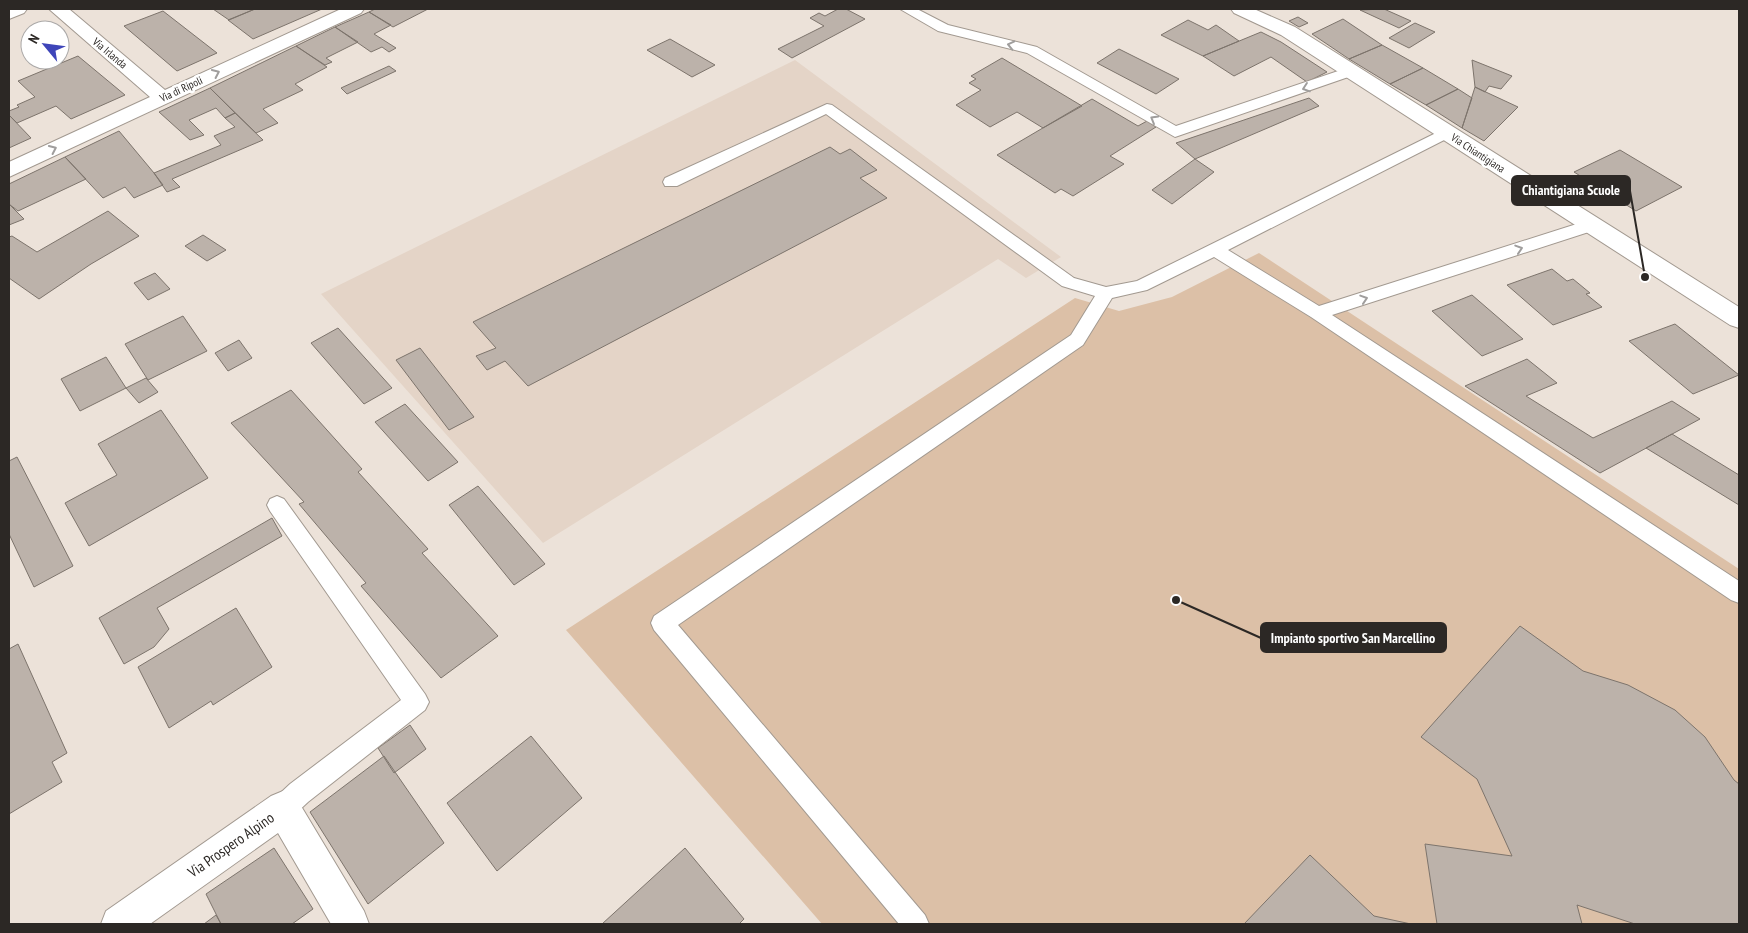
<svg xmlns="http://www.w3.org/2000/svg" width="1748" height="933" font-family="'PT Sans Narrow',sans-serif">
	<style>
		.built { fill: #e4d4c7 }
		.green { fill: #dcc0a7 }
		.building { fill: #bcb2aa; stroke: #7d746c }
		.lines { fill: none; stroke-linecap: round; stroke-linejoin: round }
		.lane-casing { stroke: #a29990; stroke-width: 2 }
		.street-casing { stroke: #a29990; stroke-width: 2 }
		.secondary-casing { stroke: #a29990; stroke-width: 2 }
		.lane { fill: #fff; fill-rule: evenodd }
		.street { fill: #fff; fill-rule: evenodd }
		.secondary { fill: #fff; fill-rule: evenodd }
		.oneway { stroke: #a09e9d }
		.labels { text-anchor: middle; stroke-width: 5; stroke-linejoin: round; paint-order: stroke }
		.far-street-label { font-size: 11px; fill: #2c2825; stroke: #fff }
		.near-street-label { font-size: 15px; fill: #2c2825; stroke: #fff }
		.leader { fill: none; stroke: #2c2825; stroke-width: 2 }
		.callout-dot { fill: #2c2825; stroke: #fff; stroke-width: 2 }
		.callout { fill: #2c2825; stroke: #2c2825; stroke-width: 2 }
		.callout-label { font-size: 14px; text-anchor: middle; font-weight: bold; fill: #fff }
	</style>
	<rect width="100%" height="100%" fill="#ece2d9"/>
	<path class="built" d="M 795,60 L 1061,257 L 1026,278 L 998,259 L 543,543 L 321,294 Z"/>
	<path class="green" d="M 1259,253 L 1739,569 L 1739,924 L 822,924 L 566,630 L 1075,298 L 1119,311 L 1172,297 Z"/>
	<path class="building" d="M 213,9 L 255,9 L 229,20 Z
		M 255,9 L 322,9 L 253,39 L 228,20 Z
		M 375,9 L 428,9 L 393,27 L 369,12 Z
		M 838,9 L 846,9 L 865,19 L 792,58 L 778,49 L 824,26 L 810,18 L 819,13 L 825,16 Z
		M 1384,9 L 1411,21 L 1399,28 L 1360,10 Z
		M 163,11 L 217,53 L 177,71 L 124,26 Z
		M 369,12 L 391,25 L 374,34 L 396,48 L 389,52 L 382,47 L 371,52 L 335,27 Z
		M 1298,17 L 1308,23 L 1299,27 L 1289,21 Z
		M 1343,19 L 1382,45 L 1349,59 L 1312,34 Z
		M 1188,20 L 1208,30 L 1216,25 L 1239,41 L 1203,56 L 1161,35 Z
		M 1415,23 L 1435,32 L 1409,48 L 1389,38 Z
		M 335,27 L 358,42 L 326,58 L 332,62 L 325,65 L 296,46 Z
		M 1261,32 L 1281,42 L 1327,72 L 1307,82 L 1271,57 L 1234,76 L 1203,56 Z
		M 670,39 L 715,65 L 692,77 L 647,50 Z
		M 1382,45 L 1423,68 L 1390,84 L 1349,59 Z
		M 296,46 L 327,67 L 295,84 L 303,90 L 263,109 L 278,123 L 256,133 L 210,88 Z
		M 1119,49 L 1179,79 L 1156,94 L 1097,63 Z
		M 78,56 L 125,95 L 71,119 L 56,106 L 17,123 L 9,115 L 9,111 L 19,107 L 17,105 L 35,97 L 18,81 Z
		M 1002,58 L 1082,106 L 1043,128 L 1017,112 L 990,127 L 956,105 L 981,90 L 969,83 L 976,79 L 971,76 Z
		M 1472,60 L 1512,76 L 1501,89 L 1489,86 L 1485,92 L 1475,87 Z
		M 389,66 L 396,71 L 347,94 L 341,88 Z
		M 1423,68 L 1458,89 L 1426,105 L 1390,84 Z
		M 1475,87 L 1518,107 L 1484,141 L 1462,128 Z
		M 210,88 L 235,113 L 225,118 L 216,108 L 189,120 L 204,135 L 190,140 L 159,112 Z
		M 1458,89 L 1472,98 L 1462,128 L 1426,105 Z
		M 1309,98 L 1319,106 L 1195,159 L 1176,143 Z
		M 1092,99 L 1138,126 L 1147,121 L 1156,127 L 1110,156 L 1124,164 L 1073,196 L 1061,189 L 1055,193 L 997,155 Z
		M 235,113 L 263,140 L 172,179 L 180,187 L 167,192 L 154,173 L 221,145 L 214,136 L 235,127 L 225,118 Z
		M 9,115 L 31,138 L 9,148 Z
		M 119,131 L 154,173 L 163,185 L 134,198 L 125,187 L 103,198 L 65,157 Z
		M 830,147 L 840,154 L 850,149 L 877,170 L 860,178 L 887,198 L 528,386 L 505,361 L 487,370 L 476,356 L 496,348 L 473,322 Z
		M 1620,150 L 1682,187 L 1636,211 L 1574,172 Z
		M 65,157 L 86,179 L 18,211 L 9,204 L 9,184 Z
		M 1195,159 L 1214,172 L 1172,204 L 1152,190 Z
		M 9,204 L 24,219 L 9,225 Z
		M 108,211 L 139,236 L 91,264 L 39,299 L 9,278 L 9,237 L 12,236 L 37,252 Z
		M 203,235 L 226,250 L 207,261 L 185,246 Z
		M 1552,269 L 1567,281 L 1573,279 L 1590,293 L 1586,294 L 1602,307 L 1553,325 L 1507,285 Z
		M 155,273 L 170,289 L 148,300 L 134,283 Z
		M 1472,295 L 1523,339 L 1482,356 L 1432,311 Z
		M 183,316 L 207,351 L 148,380 L 125,344 Z
		M 1675,324 L 1739,375 L 1693,394 L 1629,341 Z
		M 338,328 L 392,388 L 364,404 L 311,343 Z
		M 239,340 L 252,358 L 228,371 L 215,353 Z
		M 420,348 L 474,417 L 449,430 L 396,360 Z
		M 106,357 L 126,388 L 80,411 L 61,379 Z
		M 1527,359 L 1557,383 L 1526,396 L 1593,438 L 1672,401 L 1700,419 L 1600,473 L 1465,386 Z
		M 146,378 L 158,392 L 139,403 L 126,388 Z
		M 291,390 L 362,469 L 358,472 L 428,549 L 422,553 L 498,636 L 441,678 L 361,586 L 366,583 L 299,504 L 304,502 L 231,423 Z
		M 405,404 L 458,462 L 428,481 L 375,422 Z
		M 161,410 L 208,478 L 89,546 L 65,503 L 117,475 L 98,444 Z
		M 1672,434 L 1739,475 L 1739,505 L 1646,448 Z
		M 17,457 L 73,566 L 34,587 L 9,534 L 9,461 Z
		M 478,486 L 545,564 L 514,585 L 449,505 Z
		M 272,518 L 282,536 L 157,608 L 169,629 L 154,647 L 124,664 L 99,618 Z
		M 236,608 L 272,667 L 213,705 L 211,701 L 169,728 L 138,667 Z
		M 1520,626 L 1583,671 L 1628,685 L 1675,710 L 1705,737 L 1734,780 L 1739,784 L 1739,924 L 1635,924 L 1577,905 L 1582,924 L 1437,924 L 1425,844 L 1512,856 L 1477,779 L 1421,737 Z
		M 18,644 L 67,753 L 52,762 L 62,782 L 9,814 L 9,649 Z
		M 410,725 L 426,749 L 394,773 L 378,748 Z
		M 531,736 L 582,798 L 497,871 L 447,803 Z
		M 384,756 L 444,843 L 368,904 L 310,812 Z
		M 274,848 L 313,909 L 292,924 L 221,924 L 206,894 Z
		M 685,848 L 744,919 L 739,924 L 602,924 Z
		M 1310,855 L 1374,916 L 1411,924 L 1244,924 Z
		M 216,915 L 221,924 L 204,924 Z"/>
	<g class="lines">
		<defs>
			<path id="lane" d="M 900,9 L 917,9 L 948,25 L 1037,47 L 1176,126 L 1347,68 L 1357,68 L 1359,71 L 1357,74 L 1175,137 L 1027,53 L 938,31 Z
				M 827,104 L 832,105 L 1074,278 L 1106,287 L 1137,281 L 1442,130 L 1452,130 L 1455,133 L 1452,136 L 1228,250 L 1319,306 L 1586,221 L 1598,221 L 1600,225 L 1598,229 L 1332,315 L 1739,581 L 1739,603 L 1731,600 L 1311,317 L 1214,257 L 1147,290 L 1112,298 L 1083,345 L 678,625 L 925,915 L 929,924 L 899,924 L 654,630 L 651,623 L 654,616 L 1071,335 L 1095,296 L 1062,286 L 826,114 L 677,186 L 665,186 L 663,182 L 665,178 Z
				M 277,496 L 284,499 L 425,694 L 429,702 L 425,710 L 308,802 L 292,817 L 283,821 L 274,817 L 270,808 L 274,799 L 290,784 L 401,700 L 270,511 L 267,505 L 270,499 Z"/>
			<path id="street" d="M 9,9 L 27,9 L 24,13 L 9,19 Z
				M 49,9 L 69,9 L 165,90 L 341,9 L 364,9 L 361,13 L 9,177 L 9,162 L 150,97 Z
				M 283,791 L 295,796 L 364,911 L 369,924 L 331,924 L 278,833 L 150,924 L 101,924 L 106,911 L 271,796 Z"/>
			<path id="secondary" d="M 1231,9 L 1254,9 L 1295,27 L 1739,307 L 1739,328 L 1730,325 L 1281,35 L 1234,13 Z"/>
		</defs>
		<use href="#lane" class="lane-casing"/>
		<use href="#street" class="street-casing"/>
		<use href="#secondary" class="secondary-casing"/>
		<use href="#lane" class="lane"/>
		<use href="#street" class="street"/>
		<use href="#secondary" class="secondary"/>
	</g>
	<defs><path id="oneway-chevron" d="M-2-3.5L2.5 0L-2 3.5" fill="none" stroke-width="1.6" stroke-linecap="round" stroke-linejoin="round" transform="scale(1.25)"/></defs>
	<g class="oneway">
		<use href="#oneway-chevron" transform="translate(1011 45) rotate(-167)"/>
		<use href="#oneway-chevron" transform="translate(216 73) rotate(-25)"/>
		<use href="#oneway-chevron" transform="translate(1306 88) rotate(161)"/>
		<use href="#oneway-chevron" transform="translate(1154 119) rotate(-150)"/>
		<use href="#oneway-chevron" transform="translate(53 149) rotate(-25)"/>
		<use href="#oneway-chevron" transform="translate(1519 249) rotate(-18)"/>
		<use href="#oneway-chevron" transform="translate(1364 299) rotate(-18)"/>
	</g>
	<g class="labels">
		<g class="far-street-label">
			<text transform="translate(110 53) rotate(40)" y="4">Via Irlanda</text>
			<text transform="translate(181 89) rotate(-25)" y="4">Via di Ripoli</text>
			<text transform="translate(1478 153) rotate(33)" y="4">Via Chiantigiana</text>
		</g>
		<g class="near-street-label">
			<text transform="translate(231 845) rotate(-35)" y="5">Via Prospero Alpino</text>
		</g>
	</g>
	<path class="leader" d="M1645 277L1630 191M1176 600L1261 638"/>
	<g class="callout-dot">
		<circle cx="1645" cy="277" r="5"/>
		<circle cx="1176" cy="600" r="5"/>
	</g>
	<g class="callout">
		<rect x="1512" y="176" width="118" height="29" rx="5"/>
		<rect x="1261" y="623" width="185" height="29" rx="5"/>
	</g>
	<g class="callout-label">
		<text x="1571" y="195">Chiantigiana Scuole</text>
		<text x="1353" y="643">Impianto sportivo San Marcellino</text>
	</g>
	<rect width="1748" height="933" fill="none" stroke="#2c2825" stroke-width="20"/>
	<g transform="translate(45 45) rotate(299)"><circle r="24" fill="#ffffff" stroke="#aba9a8"/>
	<path d="M0-4L9 19L0 12L-9 19Z" fill="#3e45b9"/>
	<text y="-8" font-size="14" font-weight="bold" text-anchor="middle" fill="#2c2825">N</text>
	</g>
</svg>
